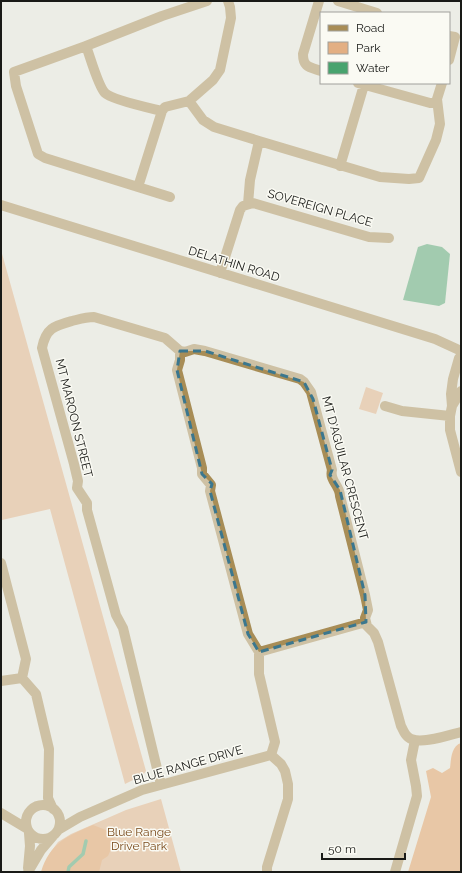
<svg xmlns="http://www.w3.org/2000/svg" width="462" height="873" font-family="Raleway,sans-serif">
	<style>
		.green { fill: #e3af83 }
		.forest { fill: #e39a59 }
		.water { fill: #48a36e }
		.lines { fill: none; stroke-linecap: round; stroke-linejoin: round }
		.stream { stroke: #48a36e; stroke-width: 3.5 }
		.street { stroke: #a88d56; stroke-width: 10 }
		.marked { fill: none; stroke: #3b778e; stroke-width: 3; stroke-dasharray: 8 5; stroke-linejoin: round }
		.labels { text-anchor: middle; stroke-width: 3; stroke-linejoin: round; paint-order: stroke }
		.street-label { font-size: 12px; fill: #191a17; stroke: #fafaf3 }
		.park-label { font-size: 12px; fill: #7a4a1b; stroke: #fafaf3 }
	</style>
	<rect width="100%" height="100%" fill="#ecede6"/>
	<path class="green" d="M 1,250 L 146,771 L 143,775 L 125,784 L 50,509 L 2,520 L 1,522 Z
		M 366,387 L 383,393 L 376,414 L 359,409 Z
		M 161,799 L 181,872 L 41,872 L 50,853 L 58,842 L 71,834 L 126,810 Z"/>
	<path class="forest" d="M 461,743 L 461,872 L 408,872 L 431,797 L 426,771 L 433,768 L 442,773 L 450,768 C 451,760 451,746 461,743 Z
		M 93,825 L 106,830 L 115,840 L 108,856 L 102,860 L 99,872 L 41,872 C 50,843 67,836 93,825 Z"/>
	<path class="water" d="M 427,244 L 442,247 L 450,254 L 445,303 L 439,306 L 403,300 L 418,247 Z"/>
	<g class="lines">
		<path class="stream" d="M 68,872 L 69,867 L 83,854 L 86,841"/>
		<path class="street" d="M 319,1 L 303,54 C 303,67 309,67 321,71
			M 338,1 L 377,13
			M 449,36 L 455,37 L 449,60
			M 86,46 L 162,16 L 207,1
			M 358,83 L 430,103 L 437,103
			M 189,101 L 203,120 L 214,127 L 259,141 L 250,180 L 248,204
			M 162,111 C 150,108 112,100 105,93 C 98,86 90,56 86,46 L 14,72 L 16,86 L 38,154 L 45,158 L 170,197
			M 259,141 L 380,177 L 409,179 L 419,178 L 436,140 L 440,124 L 437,99 L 442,83
			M 340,166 L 364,85
			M 138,187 L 162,111 L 165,107 L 189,101 L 213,80 L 220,70 L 231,18 L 230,7 L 228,1
			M 1,205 L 435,339 L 459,350
			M 220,273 L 240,210 L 243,206 L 253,203 L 369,237 L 389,238
			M 459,358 L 453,379 L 451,394 L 452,406 L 450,416 L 450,430 L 461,472
			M 385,406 L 402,411 L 450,416
			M 452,406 L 461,391
			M 1,563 L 26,659 L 22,678 L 36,694 L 49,749 L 48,798 L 53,809
			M 259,652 L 248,634 L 210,491 L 211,485 L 202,474 L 202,468 L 177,370 L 180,360 L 180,351 L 185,352 L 194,349 L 205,351 L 300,379 L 304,382 L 311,392 L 332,470 C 329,481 340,485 340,496 L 365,595 L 368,610 L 365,618 L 366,622
			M 1,681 L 22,678
			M 271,755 L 275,742 L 259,674 L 259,652 L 366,622 L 367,626 L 374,633 L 378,642 L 401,726 C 403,729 404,734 408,737 C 418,746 449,735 461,732
			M 161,785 L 123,628 L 116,615 L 87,510 L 87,503 L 77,488 L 78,481 L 74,464 L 42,348 C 46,328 54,326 72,321 C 80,319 86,317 94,317 L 165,338 L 180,351
			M26 822a17 17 0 1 1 34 0a17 17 0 1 1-34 0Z
			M 1,813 L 26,828
			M 58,830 L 80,817 L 142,790 L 271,755 L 281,764 L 285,771 L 288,784 L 288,799 L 267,867 L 267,872
			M 28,868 L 30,846 L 29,833
			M 28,872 L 41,850 L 53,836
			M 395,872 L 417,796 L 416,786 L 411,760 L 415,740"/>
	</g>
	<path d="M0 0H462V873H0ZM 180,351 L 205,351 L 304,382 L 313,399 L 332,470 L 330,475 L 340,490 L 365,595 L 366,622 L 259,652 L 248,634 L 210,491 L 212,484 L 202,474 L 177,370 Z" fill="#ecede6" fill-opacity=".55" fill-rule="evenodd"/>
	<path class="marked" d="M 180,351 L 205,351 L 304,382 L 313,399 L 332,470 L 330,475 L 340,490 L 365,595 L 366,622 L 259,652 L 248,634 L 210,491 L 212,484 L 202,474 L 177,370 Z"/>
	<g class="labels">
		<g class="street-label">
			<text transform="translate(320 208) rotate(16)" y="4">SOVEREIGN PLACE</text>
			<text transform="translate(234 264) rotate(17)" y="4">DELATHIN ROAD</text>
			<text transform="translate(74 418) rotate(76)" y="4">MT MAROON STREET</text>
			<text transform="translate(345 468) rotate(75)" y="4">MT D'AGUILAR CRESCENT</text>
			<text transform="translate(188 765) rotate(-16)" y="4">BLUE RANGE DRIVE</text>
		</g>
		<g class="park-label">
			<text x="139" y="836">Blue Range<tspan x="139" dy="14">Drive Park</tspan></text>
		</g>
	</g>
	<rect width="462" height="873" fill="none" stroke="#191a17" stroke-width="4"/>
	<rect x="320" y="12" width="130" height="72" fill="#fafaf3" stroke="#a0a09b"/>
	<rect x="328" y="25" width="20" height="6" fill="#a88d56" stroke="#a0a09b"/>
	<text x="356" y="32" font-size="12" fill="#191a17">Road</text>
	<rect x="328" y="42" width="20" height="12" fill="#e3af83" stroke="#a0a09b"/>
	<text x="356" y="52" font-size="12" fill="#191a17">Park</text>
	<rect x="328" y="62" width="20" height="12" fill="#48a36e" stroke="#a0a09b"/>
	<text x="356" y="72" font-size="12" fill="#191a17">Water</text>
	<path d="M322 853v6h83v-6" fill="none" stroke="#191a17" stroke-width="2"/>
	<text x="328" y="853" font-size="12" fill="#191a17" stroke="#fafaf3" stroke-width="3" paint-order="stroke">50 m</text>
</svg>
